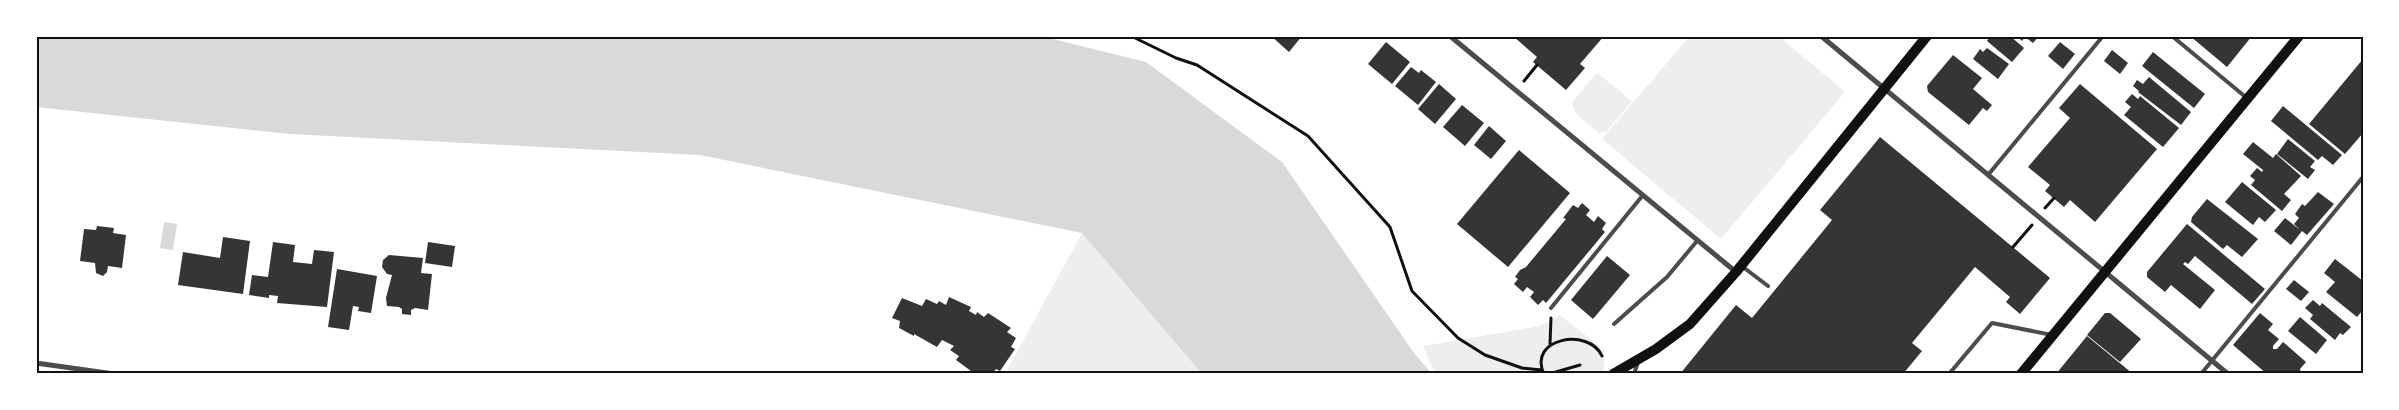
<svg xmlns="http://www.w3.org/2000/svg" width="2399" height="410" font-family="Raleway,sans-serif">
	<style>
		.green { fill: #eee }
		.water { fill: #d9d9d9 }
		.building { fill: #353535 }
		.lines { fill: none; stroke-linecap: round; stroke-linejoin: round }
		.path { stroke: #111; stroke-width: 3 }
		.service { stroke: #4c4c4c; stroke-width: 4 }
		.minor { stroke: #4c4c4c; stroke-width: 5 }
		.secondary { stroke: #111; stroke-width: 10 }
		.neatline { fill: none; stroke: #111; stroke-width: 2 }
	</style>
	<rect width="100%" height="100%" fill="#fff"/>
	<path class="green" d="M 1690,36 L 1779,36 L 1845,92 L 1721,239 L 1602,139 Z
		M 1596,74 L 1599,74 L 1632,101 L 1607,131 L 1599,133 C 1589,124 1572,115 1572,102 Z
		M 1082,233 L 1202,374 L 1005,374 Z
		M 1560,315 L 1604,350 L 1604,374 L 1435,374 L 1423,346 L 1540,326 Z"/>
	<path class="water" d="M 36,36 L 1041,36 L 1146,62 L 1282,162 L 1414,353 L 1432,374 L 1202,374 L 1082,233 L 700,155 L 290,134 L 36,107 Z
		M 164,222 L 177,224 L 173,250 L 160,248 Z"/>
	<path class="building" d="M 1271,36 L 1302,36 L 1289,52 Z
		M 1513,36 L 1604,36 L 1580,64 L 1585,68 L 1566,90 L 1533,62 L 1537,57 Z
		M 1990,36 L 2010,36 L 2024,48 L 2012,62 L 1987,41 Z
		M 2017,36 L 2039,36 L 2033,43 L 2025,37 L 2022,41 Z
		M 2190,36 L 2252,36 L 2227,67 Z
		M 1386,42 L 1410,62 L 1392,84 L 1368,64 Z
		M 2060,42 L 2075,54 L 2063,69 L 2048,56 Z
		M 1987,48 L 2009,64 L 1998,79 L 1973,59 L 1980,49 L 1983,52 Z
		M 2112,50 L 2128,63 L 2120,74 L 2104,61 Z
		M 2153,52 L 2205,94 L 2194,108 L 2142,66 Z
		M 1953,55 L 1982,78 L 1973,89 L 1992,105 L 1987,111 L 1983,108 L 1969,125 L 1928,92 L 1927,86 Z
		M 2363,59 L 2363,133 L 2345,154 L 2309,124 Z
		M 1411,67 L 1419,73 L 1421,70 L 1436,82 L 1418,105 L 1395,86 Z
		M 2149,77 L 2191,112 L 2181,125 L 2138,92 L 2139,91 L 2133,86 L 2137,80 L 2143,84 Z
		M 1439,84 L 1456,99 L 1435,124 L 1418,109 Z
		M 2080,84 L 2157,149 L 2095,222 L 2070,200 L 2064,207 L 2045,191 L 2050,185 L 2028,167 L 2070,118 L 2059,108 Z
		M 2132,94 L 2138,99 L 2140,96 L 2179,128 L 2163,147 L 2124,115 L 2131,107 L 2125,102 Z
		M 1462,105 L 1484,123 L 1465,146 L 1443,127 Z
		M 2283,106 L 2342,155 L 2333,165 L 2322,156 L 2318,160 L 2271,121 Z
		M 1489,126 L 1506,141 L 1491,159 L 1474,145 Z
		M 1880,137 L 2050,278 L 2020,314 L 2006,302 L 2010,297 L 1975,267 L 1912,343 L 1922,351 L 1903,374 L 1680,374 L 1736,305 L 1752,318 L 1832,220 L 1820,210 Z
		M 2288,139 L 2315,161 L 2310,167 L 2315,170 L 2308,179 L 2277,154 Z
		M 2253,142 L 2273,158 L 2276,154 L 2301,176 L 2284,194 L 2291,200 L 2282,211 L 2251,185 L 2255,180 L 2250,176 L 2257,168 L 2262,172 L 2263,170 L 2243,154 Z
		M 1519,150 L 1570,193 L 1508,267 L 1457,224 Z
		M 2242,182 L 2276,210 L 2265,222 L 2259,217 L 2253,225 L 2225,202 Z
		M 2318,192 L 2334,204 L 2307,235 L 2302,231 L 2291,245 L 2274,231 L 2285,218 L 2300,230 L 2294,224 L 2299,218 L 2295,214 L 2302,204 L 2305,206 Z
		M 2207,199 L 2258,239 L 2242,257 L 2227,245 L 2223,249 L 2191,222 L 2192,217 Z
		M 1582,203 L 1590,210 L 1586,215 L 1594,222 L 1598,216 L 1606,223 L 1602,229 L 1605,232 L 1546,303 L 1543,300 L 1538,305 L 1530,297 L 1534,292 L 1527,287 L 1523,292 L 1514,284 L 1518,279 L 1515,277 L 1520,270 L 1526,267 L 1566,219 L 1563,218 L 1573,205 L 1578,208 Z
		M 2187,224 L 2265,289 L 2252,304 L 2195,256 L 2188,264 L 2185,262 L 2183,264 L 2215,290 L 2200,309 L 2171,285 L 2165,292 L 2147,277 L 2147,272 Z
		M 97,226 L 114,228 L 113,233 L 126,235 L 122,268 L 108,266 L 107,272 L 103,276 L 96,273 L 95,263 L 80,261 L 84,229 L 96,230 Z
		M 223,237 L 250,241 L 243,294 L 178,285 L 183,252 L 220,258 Z
		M 273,242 L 295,245 L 293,262 L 312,264 L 314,250 L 334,252 L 327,307 L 277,303 L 278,296 L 269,295 L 269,298 L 249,295 L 252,275 L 268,277 Z
		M 428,242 L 455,246 L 452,267 L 425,263 Z
		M 389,255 L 423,258 L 421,273 L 432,274 L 428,310 L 415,308 L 411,310 L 411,315 L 402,314 L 402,309 L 399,307 L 387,306 L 386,298 L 392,275 L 387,274 L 382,267 L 383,260 Z
		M 1607,256 L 1630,275 L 1593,319 L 1571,300 Z
		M 2335,259 L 2363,281 L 2363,310 L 2357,317 L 2326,292 L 2335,282 L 2324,273 Z
		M 337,269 L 377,276 L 371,313 L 358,311 L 359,307 L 353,306 L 349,330 L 328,327 Z
		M 2294,280 L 2309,292 L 2301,301 L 2286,289 Z
		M 949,297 L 971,307 L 969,311 L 976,315 L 977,312 L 984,317 L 988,313 L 1011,328 L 1007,332 L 1016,338 L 1011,347 L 1015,349 L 1000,371 L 996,369 L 992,374 L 981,371 L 980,374 L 975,374 L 956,360 L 959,356 L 950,350 L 954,346 L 942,340 L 937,347 L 914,334 L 914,336 L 899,328 L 900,321 L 892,318 L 902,298 L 922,306 L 926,299 L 937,304 L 939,301 L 946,305 Z
		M 2313,300 L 2320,306 L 2322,303 L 2351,327 L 2343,335 L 2340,333 L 2335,340 L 2310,319 L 2313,315 L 2305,308 Z
		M 2105,313 L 2110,313 L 2141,339 L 2120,362 L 2087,335 Z
		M 2260,313 L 2273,324 L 2268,330 L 2279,339 L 2273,346 L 2273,349 L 2277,349 L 2283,342 L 2306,362 L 2300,369 L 2301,374 L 2267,374 L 2233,345 Z
		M 2300,317 L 2327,340 L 2316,354 L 2288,331 Z
		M 2087,336 L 2133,374 L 2056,374 Z"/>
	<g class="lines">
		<path class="path" d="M 1131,36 L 1176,58 L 1197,65 L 1308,136 L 1390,227 L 1412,291 L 1458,338 L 1485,355 L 1522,368 L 1542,370
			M 1524,81 L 1537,65
			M 2045,208 L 2054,198
			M 2013,247 L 2032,225
			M 1550,344 L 1551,318
			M 1544,374 C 1527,338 1589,327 1602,356
			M 1549,374 L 1580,365"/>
		<path class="service" d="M 2172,36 L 2248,99
			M 1988,175 L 2103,36
			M 1743,267 L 1768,286
			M 1551,308 L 1643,195
			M 1614,324 L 1667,277 L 1697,241
			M 1634,374 L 1638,362
			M 1949,374 L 1992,323 L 2052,335
			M 2201,374 L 2363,177"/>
		<path class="minor" d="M 1450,36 L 1736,272
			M 1821,36 L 2228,374
			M 36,363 L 114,374"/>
		<path class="secondary" d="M 1613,374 L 1656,349 L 1690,324 L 1736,272 L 1927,36
			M 2021,374 L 2299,36"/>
	</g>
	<rect width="2399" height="410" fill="none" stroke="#ffffff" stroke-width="75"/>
	<rect x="38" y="38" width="2324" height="334" class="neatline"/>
</svg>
